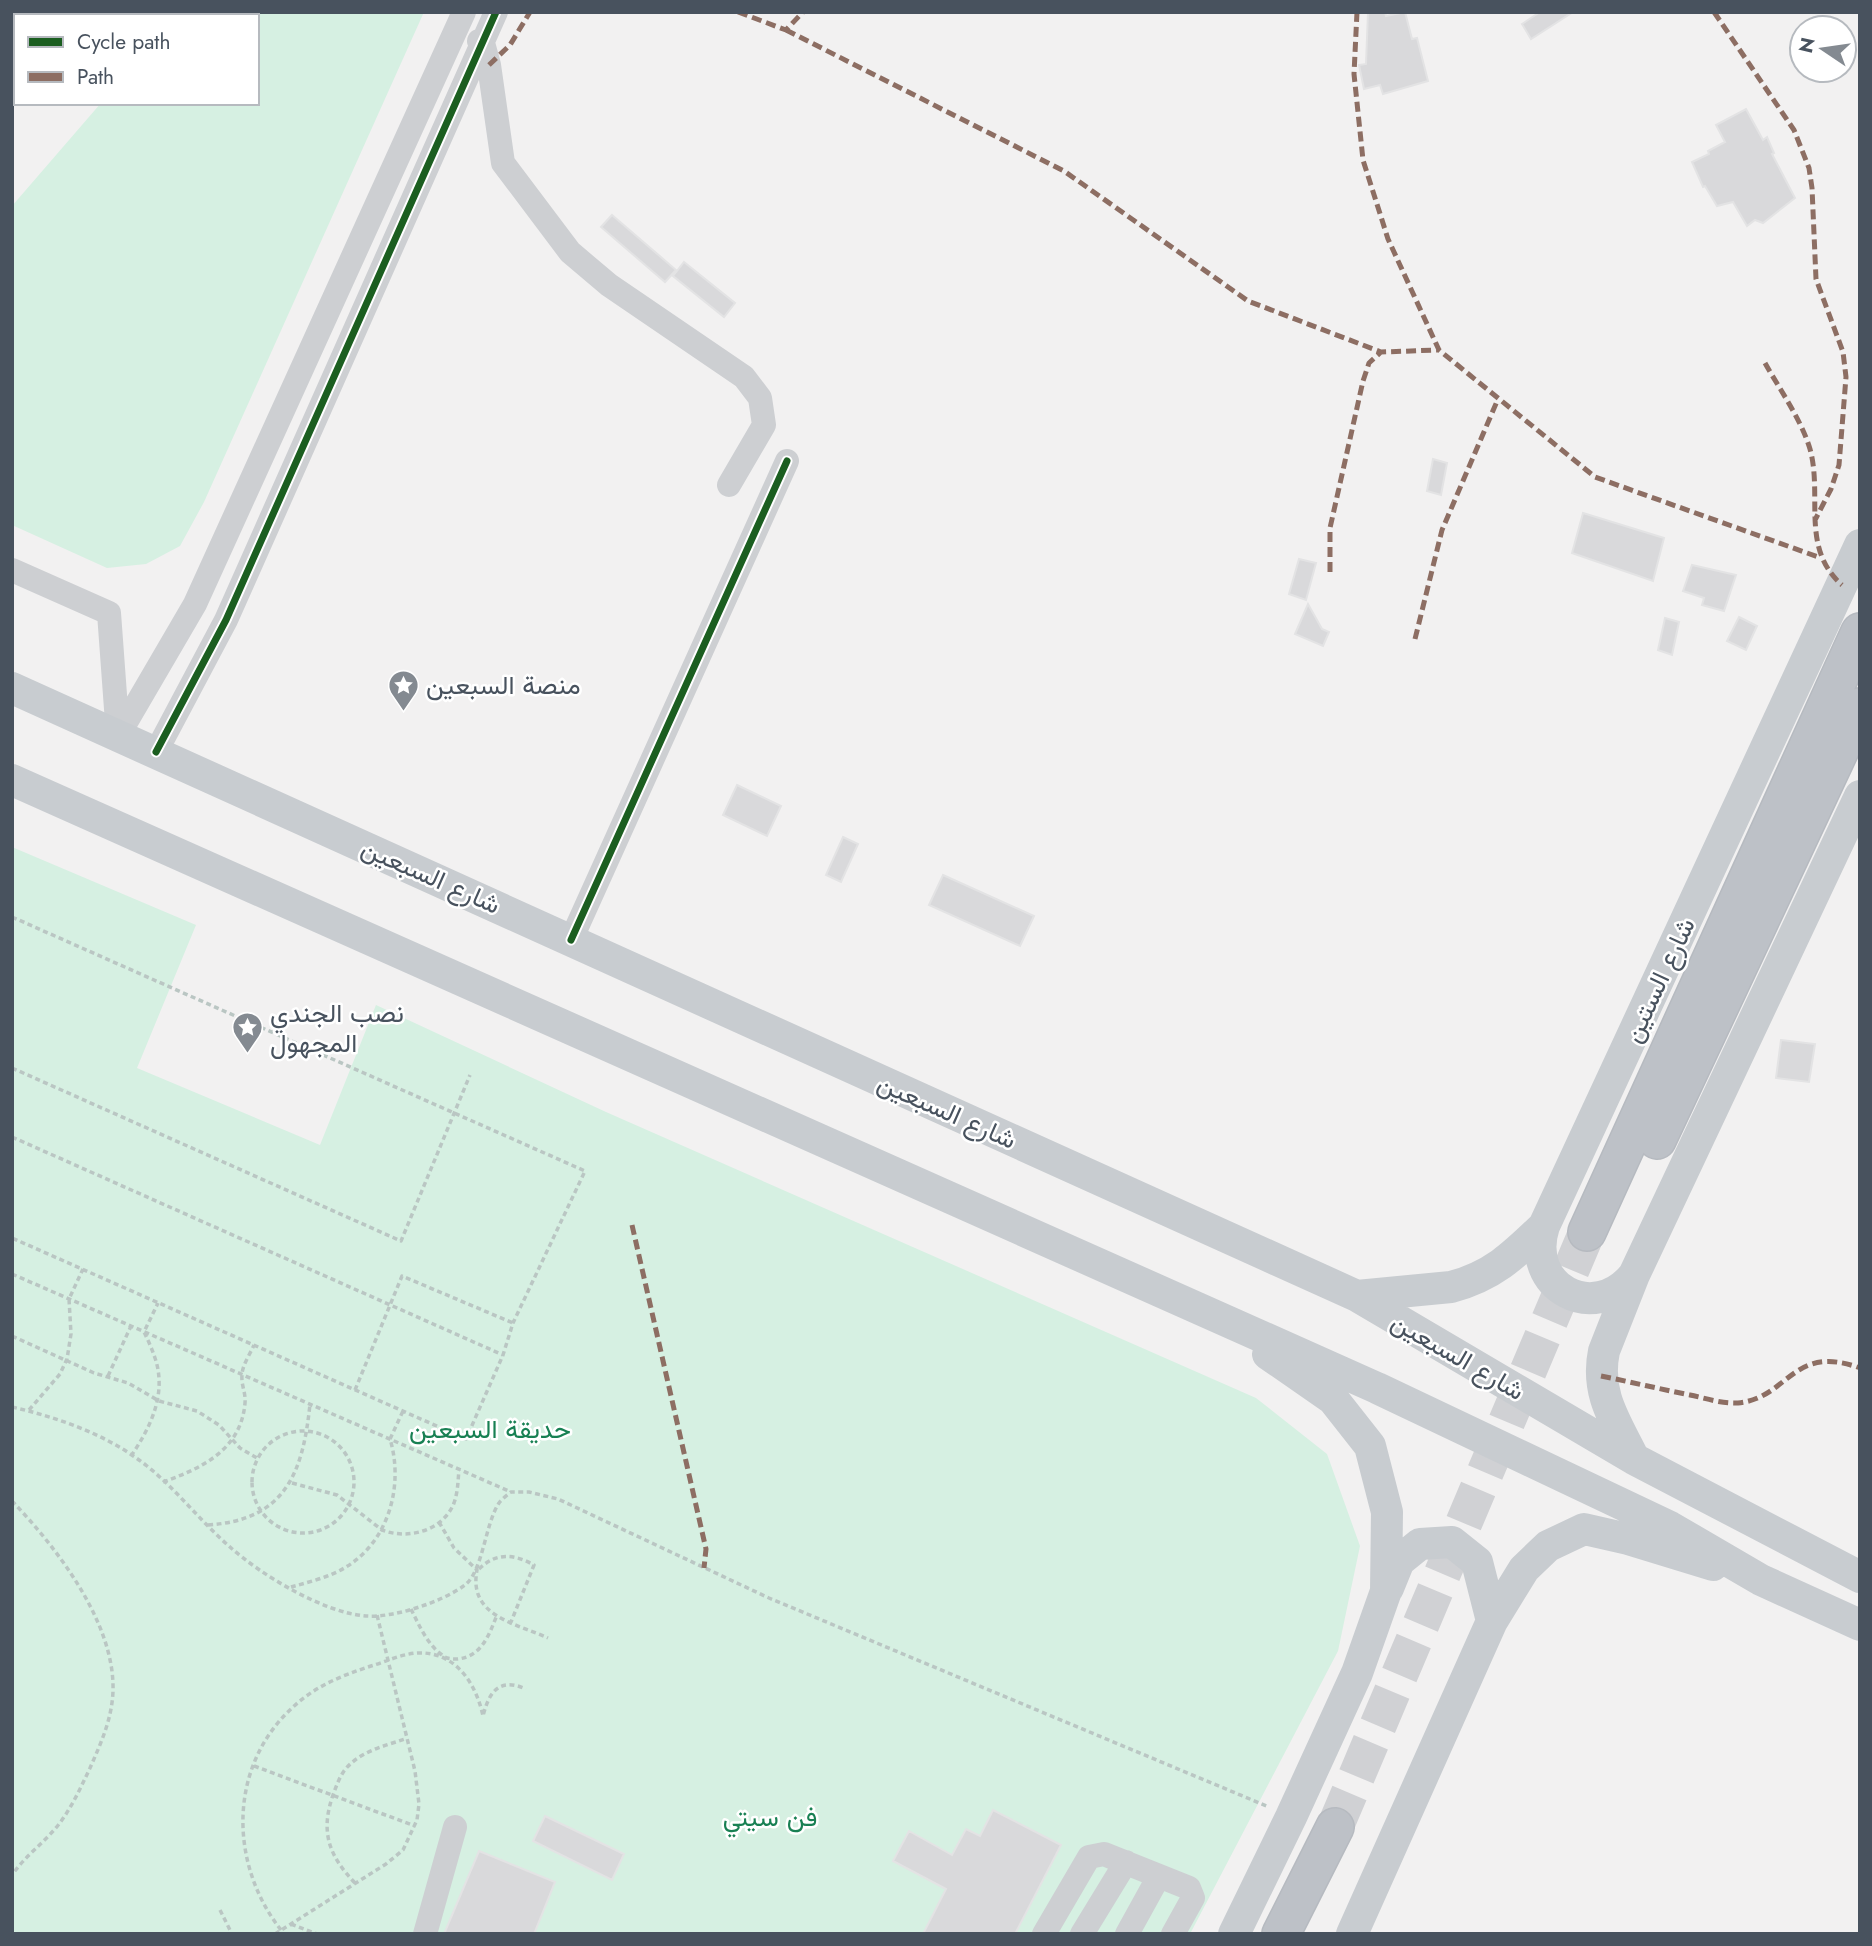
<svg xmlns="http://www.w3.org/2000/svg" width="1872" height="1946" font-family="Jost,Vazirmatn,sans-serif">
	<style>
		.green { fill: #d6f0e2 }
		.building { fill: #d9d9db; stroke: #e3e3e4; stroke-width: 2 }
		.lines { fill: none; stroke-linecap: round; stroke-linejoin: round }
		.highway-tunnel { stroke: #d0d1d4; stroke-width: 37; stroke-dasharray: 37 18; stroke-linecap: butt }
		.highway-casing { stroke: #b6bac0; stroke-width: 40 }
		.path { stroke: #bac6c3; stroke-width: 3.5; stroke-dasharray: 5 3.5; stroke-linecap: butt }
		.minor { stroke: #cdcfd2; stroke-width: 24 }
		.major { stroke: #c8ccd0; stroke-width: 32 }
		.highway { stroke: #bdc1c7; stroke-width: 37 }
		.quiet { stroke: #8d6e63; stroke-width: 5; stroke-dasharray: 10 5; stroke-linecap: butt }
		.cycleway-casing { stroke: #fff; stroke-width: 11 }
		.cycleway { stroke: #1b5e20; stroke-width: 7 }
		.labels { text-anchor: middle; stroke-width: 5; stroke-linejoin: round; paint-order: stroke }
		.poi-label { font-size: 26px; fill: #48525e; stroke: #fff; text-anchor: start }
		.street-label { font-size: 26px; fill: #48525e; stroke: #fff }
		.park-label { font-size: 26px; fill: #188053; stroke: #fff }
	</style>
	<rect width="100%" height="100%" fill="#f2f1f1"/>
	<path class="green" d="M 172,12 L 424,12 L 204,502 L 180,546 L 146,564 L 107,568 L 12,525 L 12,206 L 101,103 L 257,103 L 257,16 L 169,16 Z
		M 12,847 L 196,925 L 137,1068 L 320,1145 L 376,1005 L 606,1112 L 1256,1398 L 1327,1454 L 1360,1546 L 1338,1651 L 1190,1934 L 12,1934 Z"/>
	<path class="building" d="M 1368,12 L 1385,12 L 1386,16 L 1405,12 L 1412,39 L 1417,38 L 1428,81 L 1383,94 L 1380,85 L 1364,89 L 1359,65 L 1366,64 Z
		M 1540,12 L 1573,12 L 1531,39 L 1522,24 Z
		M 1746,109 L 1763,140 L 1767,137 L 1774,153 L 1772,154 L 1795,198 L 1763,223 L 1755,220 L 1747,226 L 1733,202 L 1717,206 L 1705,186 L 1703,187 L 1692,162 L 1709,154 L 1708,151 L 1725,142 L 1716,125 Z
		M 612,215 L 676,270 L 665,282 L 601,227 Z
		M 684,262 L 735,303 L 724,317 L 673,276 Z
		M 1433,459 L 1447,463 L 1441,495 L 1427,491 Z
		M 1583,513 L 1664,538 L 1653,581 L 1572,553 Z
		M 1299,559 L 1316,563 L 1306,600 L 1289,594 Z
		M 1692,565 L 1736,575 L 1724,611 L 1702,605 L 1704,598 L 1683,591 Z
		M 1308,604 L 1322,629 L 1329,632 L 1323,646 L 1295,634 Z
		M 1739,617 L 1757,626 L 1746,650 L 1727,641 Z
		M 1665,618 L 1679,622 L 1672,655 L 1658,650 Z
		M 737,785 L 781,806 L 767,836 L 723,815 Z
		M 843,837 L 858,844 L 841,882 L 826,875 Z
		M 943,875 L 1034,916 L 1020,946 L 929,905 Z
		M 1781,1040 L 1815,1044 L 1809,1082 L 1776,1078 Z
		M 993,1810 L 1061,1845 L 1015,1934 L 923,1934 L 946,1889 L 893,1861 L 909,1831 L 952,1855 L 966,1829 L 980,1836 Z
		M 545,1816 L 624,1854 L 612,1880 L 533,1841 Z
		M 479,1851 L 555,1882 L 534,1934 L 444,1934 Z"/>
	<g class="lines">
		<path class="highway-tunnel" d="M 1335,1827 L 1587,1232"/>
		<defs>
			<path id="highway" d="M 1657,1140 L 1860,707
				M 1587,1232 L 1860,632
				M 1281,1934 L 1335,1827"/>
		</defs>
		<use href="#highway" class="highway-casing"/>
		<path class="path" d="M 12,917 L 585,1171 L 513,1323 L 503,1355 L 466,1439 L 12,1238
			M 12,1068 L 401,1241 L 470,1075
			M 12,1137 L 503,1355
			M 12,1274 L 511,1492
			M 12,1336 L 94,1373 L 128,1383 L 159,1401 L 197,1411 L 219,1425 L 240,1448 L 257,1458
			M 108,1376 L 131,1326
			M 355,1390 L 402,1276 L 513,1323
			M 12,1407 C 60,1418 108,1435 147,1466 C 177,1490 201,1522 230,1547 C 261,1575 324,1613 366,1616 C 394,1618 442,1602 465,1585 C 483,1571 485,1524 499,1503 C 502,1499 507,1495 511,1492 L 529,1492 L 558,1499 L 769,1598 L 1269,1807
			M 29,1410 L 60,1374 L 67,1359 L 71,1334 L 69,1299 L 83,1269
			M252 1482a51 51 0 1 1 102 0a51 51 0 1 1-102 0Z
			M 131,1456 C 151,1427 167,1393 155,1358 C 152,1349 148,1340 144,1332 L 158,1303
			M 163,1482 C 202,1468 241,1450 245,1403 C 246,1393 241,1385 242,1375 C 242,1366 250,1354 254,1345
			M 292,1483 L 337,1495 L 382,1530 C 408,1540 443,1531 454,1503 C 458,1492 458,1480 459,1469
			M 12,1501 C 57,1548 115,1623 113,1691 C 112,1719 101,1743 90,1768 C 81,1787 72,1807 59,1824 C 45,1842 25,1856 12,1875
			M 439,1522 L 454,1548 L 477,1570 C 468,1616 515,1623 548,1638
			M 208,1525 C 286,1520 303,1472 310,1404
			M 479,1569 C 496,1552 514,1554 534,1565 L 511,1622
			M 291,1587 C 309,1582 330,1577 346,1567 C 389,1541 404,1485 390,1439 L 403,1411
			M 411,1609 C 419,1625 427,1644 442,1655 C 446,1659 452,1659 458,1659 C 482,1656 489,1635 497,1615
			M 254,1766 L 415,1826
			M 355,1883 C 329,1856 320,1832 333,1795 C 336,1787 339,1778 344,1771 C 358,1752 384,1746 405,1739
			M 220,1910 L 232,1934
			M 291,1924 L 317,1934
			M 281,1930 C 229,1864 228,1767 292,1708 C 315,1686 341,1676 371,1666 C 385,1662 401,1654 417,1653 C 455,1651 476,1683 483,1716 C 489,1692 499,1677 526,1689
			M 275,1934 L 386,1864 L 403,1850 L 417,1820 L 419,1804 L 415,1771 L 377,1615"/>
		<path class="minor" d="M 479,41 L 483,43 L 489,65 L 503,163 L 570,252 L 609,285 L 744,377 L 760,398 L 764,425 L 729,485
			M 12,570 L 109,613 L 118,736
			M 118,736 L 195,604 L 464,12
			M 156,752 L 226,620 L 496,12
			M 571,940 L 787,461
			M 425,1934 L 455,1827
			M 1044,1934 L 1089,1857 L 1104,1854 L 1189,1888 L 1193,1898 L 1173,1934
			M 1082,1934 L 1126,1862
			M 1127,1934 L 1159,1876"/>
		<path class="major" d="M 12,688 L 1357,1296 L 1634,1459 L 1860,1577
			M 12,780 L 1377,1388 L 1670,1527 L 1761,1580 L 1860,1625
			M 1544,1226 C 1524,1287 1594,1325 1634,1275
			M 1357,1296 L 1451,1287 C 1493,1276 1514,1255 1544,1226 L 1860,545
			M 1634,1459 C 1616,1422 1595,1394 1604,1351 L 1634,1275 L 1860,796
			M 1388,1588 L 1399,1561 L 1420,1544 L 1452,1542 L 1477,1562 L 1492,1621
			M 1234,1934 L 1291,1817 L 1357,1673 L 1386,1591 L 1387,1512 L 1370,1446 L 1333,1399 L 1268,1354
			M 1352,1934 L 1492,1621 L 1524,1569 L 1548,1546 L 1584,1529 L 1628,1539 L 1713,1565"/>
		<use href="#highway" class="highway"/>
		<path class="quiet" d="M 738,12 L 786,30 L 803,12
			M 1357,12 L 1354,74 L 1363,160 L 1388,239 L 1439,350 L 1595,477 L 1821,558
			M 1714,12 L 1794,130 L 1809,168 L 1812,188 L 1816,279 L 1843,352 L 1846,377 L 1839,465 L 1831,489 L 1815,520
			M 786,30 L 1064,171 L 1248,301 L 1381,352
			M 489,65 L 510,45 L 530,12
			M 1765,363 C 1780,390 1801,419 1810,449 C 1823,496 1800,548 1842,585
			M 1330,572 L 1330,528 L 1363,381 L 1369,363 L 1381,352 L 1439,350
			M 1415,639 L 1442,530 L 1498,399
			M 632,1225 L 706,1549 L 704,1568
			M 1601,1376 C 1631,1382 1660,1389 1690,1395 C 1705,1398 1722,1404 1738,1403 C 1789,1398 1792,1343 1860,1368"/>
		<defs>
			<path id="cycleway" d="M 156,752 L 226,620 L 496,12
				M 571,940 L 787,461"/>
		</defs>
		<use href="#cycleway" class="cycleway-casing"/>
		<use href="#cycleway" class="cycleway"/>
	</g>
	<defs>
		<symbol id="sight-pin" viewBox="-11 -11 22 30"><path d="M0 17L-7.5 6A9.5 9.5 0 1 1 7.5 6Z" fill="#848a91" stroke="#fff"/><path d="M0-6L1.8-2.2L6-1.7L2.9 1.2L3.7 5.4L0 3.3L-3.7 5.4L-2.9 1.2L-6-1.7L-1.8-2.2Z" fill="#fff"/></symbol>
	</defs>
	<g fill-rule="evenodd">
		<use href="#sight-pin" x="386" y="668" width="35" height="47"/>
		<use href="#sight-pin" x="230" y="1010" width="35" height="47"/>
	</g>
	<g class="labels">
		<g class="poi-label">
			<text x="426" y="694">منصة السبعين</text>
			<text x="270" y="1022">نصب الجندي<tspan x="270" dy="30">المجهول</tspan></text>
		</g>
		<g class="street-label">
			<text transform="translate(431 876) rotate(24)" y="9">شارع السبعين</text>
			<text transform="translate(1659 980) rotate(-65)" y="9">شارع الستين</text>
			<text transform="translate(947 1111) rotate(24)" y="9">شارع السبعين</text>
			<text transform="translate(1458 1356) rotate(30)" y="9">شارع السبعين</text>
		</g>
		<g class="park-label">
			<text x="490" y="1438">حديقة السبعين</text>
			<text x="770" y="1826">فن سيتي</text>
		</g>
	</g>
	<rect width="1872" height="1946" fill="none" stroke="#48525e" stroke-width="28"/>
	<rect x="14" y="14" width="245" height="91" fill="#ffffff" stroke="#b6babf" stroke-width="2"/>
	<rect x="28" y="37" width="35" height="10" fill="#1b5e20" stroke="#b6babf" stroke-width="2"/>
	<text x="77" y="49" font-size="21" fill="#48525e">Cycle path</text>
	<rect x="28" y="72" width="35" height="10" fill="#8d6e63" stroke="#b6babf" stroke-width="2"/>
	<text x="77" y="84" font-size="21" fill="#48525e">Path</text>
	<g transform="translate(1823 49) rotate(283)"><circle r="33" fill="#ffffff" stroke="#b6babf" stroke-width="2"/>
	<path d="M0-5L12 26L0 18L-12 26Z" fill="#848a91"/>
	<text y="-10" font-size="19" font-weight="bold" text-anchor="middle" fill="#48525e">N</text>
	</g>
</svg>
